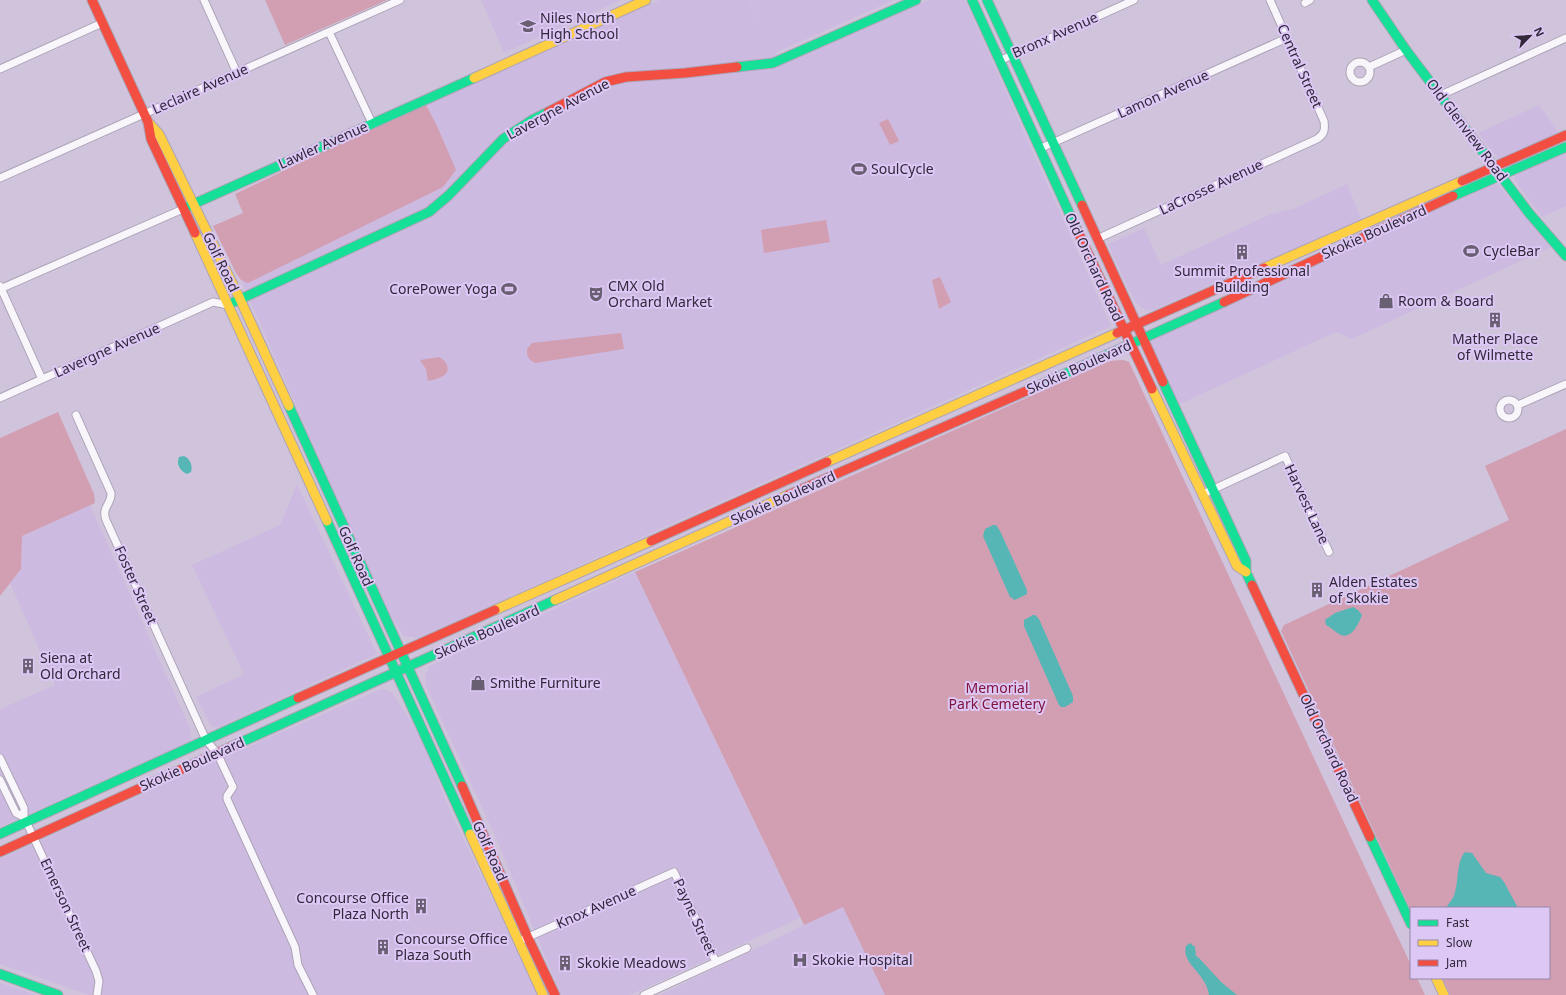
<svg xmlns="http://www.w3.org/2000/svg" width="1566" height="995" font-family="'Noto Sans',sans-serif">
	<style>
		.built { fill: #cdbae1 }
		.green { fill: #d29eb2 }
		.water { fill: #55b6b5 }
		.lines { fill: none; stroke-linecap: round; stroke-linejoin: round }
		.street-casing { stroke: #aca3b6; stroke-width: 9 }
		.fast-casing { stroke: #aca3b6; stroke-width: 11 }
		.slow-casing { stroke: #aca3b6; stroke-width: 11 }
		.jam-casing { stroke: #aca3b6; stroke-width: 11 }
		.street { stroke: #f8f6fa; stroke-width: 7 }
		.fast { stroke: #16e098; stroke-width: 9 }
		.slow { stroke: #ffcf43; stroke-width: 9 }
		.jam { stroke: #f24e42; stroke-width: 9 }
		.labels { text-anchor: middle; stroke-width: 4; stroke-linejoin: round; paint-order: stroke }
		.poi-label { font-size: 14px; fill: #31283a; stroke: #dcc7f5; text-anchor: start }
		.street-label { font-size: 14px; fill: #31283a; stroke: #dcc7f5 }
		.park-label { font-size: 14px; fill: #81143b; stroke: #dcc7f5 }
	</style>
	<rect width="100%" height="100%" fill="#d0c4dc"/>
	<path class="built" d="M 481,0 L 621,0 L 504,53 Z
		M 660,0 L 749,0 L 760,22 L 750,0 L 894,0 L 775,53 L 781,65 L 929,0 L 965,0 L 1111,326 L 418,638 L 404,636 L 385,608 L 241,280 L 248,283 L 455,169 L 437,126 L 425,103 Z
		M 1539,105 L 1559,133 L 1498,159 L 1478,133 Z
		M 1566,151 L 1566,206 L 1542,217 L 1518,185 L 1514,177 L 1516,174 Z
		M 1497,183 L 1551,247 L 1352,339 L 1336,332 L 1178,405 L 1149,340 L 1381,233 Z
		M 1347,184 L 1362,221 L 1235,276 L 1219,281 L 1153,310 L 1145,310 L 1138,305 L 1128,288 L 1108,244 L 1144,228 L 1161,265 L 1271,214 L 1293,209 Z
		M 297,484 L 377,654 L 219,727 L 214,727 L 210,724 L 196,697 L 244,674 L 192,565 L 280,525 Z
		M 90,505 L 191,730 L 191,741 L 0,827 L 0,709 L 55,685 L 10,583 L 21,569 L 22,536 Z
		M 635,572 L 800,918 L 630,995 L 561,995 L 497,840 L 426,686 L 425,675 L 430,666 Z
		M 381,689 L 387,690 L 393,694 L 419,733 L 449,808 L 538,995 L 89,995 L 0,964 L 0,859 L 215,761 Z
		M 843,907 L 885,995 L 660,995 L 804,925 Z
		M 0,983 L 36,995 L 0,995 Z"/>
	<path class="green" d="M 265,0 L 387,0 L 285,45 Z
		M 425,103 L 437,126 L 456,170 L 443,187 L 248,283 L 241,280 L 236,273 L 213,226 L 243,213 L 235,194 Z
		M 888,119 L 899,141 L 890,145 L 879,123 Z
		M 826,220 L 830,242 L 764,253 L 761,230 Z
		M 940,277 L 951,302 L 939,309 L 932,280 Z
		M 621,333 L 624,349 L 535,363 C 528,359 527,357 527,349 L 532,343 Z
		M 439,357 C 448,361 452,373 441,377 C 437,379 432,380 428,381 L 426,369 L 420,360 Z
		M 1123,360 L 1129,362 L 1376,891 L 1411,965 L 1411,978 L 1417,978 L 1425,995 L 885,995 L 843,907 L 804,925 L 635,572 L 1110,361 Z
		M 58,412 L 94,494 L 95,503 L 22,536 L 21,569 L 0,596 L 0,438 Z
		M 1566,429 L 1566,995 L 1450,995 L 1442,978 L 1549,978 L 1549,908 L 1411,908 L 1411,911 L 1281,631 L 1284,625 L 1509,520 L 1485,466 Z"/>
	<path class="water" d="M 184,456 C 190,459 193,465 191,472 L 187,474 C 180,471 176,464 179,457 Z
		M 993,525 L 996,525 L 1000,531 L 1027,590 L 1027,594 L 1015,600 L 1010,597 L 983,536 L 985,529 Z
		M 1353,607 L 1358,610 L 1362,615 C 1359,623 1352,639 1341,635 C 1336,633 1331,627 1326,625 L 1325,620 L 1335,613 Z
		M 1033,615 L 1035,615 L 1039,619 L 1073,696 L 1073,702 L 1065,707 L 1061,707 L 1059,705 L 1024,626 L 1024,620 Z
		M 1465,852 L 1472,853 L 1486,873 L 1500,877 L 1504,882 L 1518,908 L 1446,908 C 1449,903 1454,898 1455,892 C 1459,879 1456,863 1465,852 Z
		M 1190,943 L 1195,947 L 1196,956 L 1199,958 L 1221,982 L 1237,995 L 1209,995 C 1208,989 1206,984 1203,980 C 1197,969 1182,960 1186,946 Z"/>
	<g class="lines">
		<defs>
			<path id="street" d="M 204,0 L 237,73
				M 1305,3 L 1310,0
				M 329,32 L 372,123
				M 999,61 L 1134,0
				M1350 72a10 10 0 1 1 20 0a10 10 0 1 1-20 0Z
				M 1369,67 L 1406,50
				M 0,69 L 102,23
				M 1441,95 L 1566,38
				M 1039,149 L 1287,38
				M 0,178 L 400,0
				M 1097,239 L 1317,139 C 1325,134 1325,129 1324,121 L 1270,0
				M 0,286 L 42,379
				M 0,289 L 183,209
				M 0,398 L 213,302 L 228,305
				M1500 409a9 9 0 1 1 18 0a9 9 0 1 1-18 0Z
				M 1518,405 L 1566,384
				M 76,415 L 111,493 C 112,504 101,507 106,520 L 206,740 L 217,753 L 233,787 L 227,796 L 227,799 L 295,947 L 298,965 L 313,995
				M 1203,494 L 1285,456 L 1329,552
				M 0,758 L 24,808 L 24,817 L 96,971 L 99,981 L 97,995
				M 0,780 L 16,813 L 24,817
				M 524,939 L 674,872 L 716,962
				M 644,995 L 747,948"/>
			<path id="fast" d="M 972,0 L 1077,230
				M 987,0 L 1082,205
				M 1372,0 L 1406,50 L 1529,213 L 1566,256
				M 737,67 L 773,63 L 916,0
				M 1453,196 L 1566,147
				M 187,207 L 474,78
				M 234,302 L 429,212 L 449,195 L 503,139 L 532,120 L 548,112
				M 1163,382 L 1246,561 L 1246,572 L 1252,585
				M 1033,388 L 1224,302
				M 289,406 L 462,786
				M 327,521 L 470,834
				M 235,745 L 555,600
				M 0,834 L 298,698
				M 1370,837 L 1411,924
				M 0,974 L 58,995"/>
			<path id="slow" d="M 474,78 L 646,0
				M 148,122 L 159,134 L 240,299 L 289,406
				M 195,233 L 327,521
				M 1264,268 L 1462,181
				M 1152,389 L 1237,566 L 1246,572
				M 827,462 L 1117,333
				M 555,600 L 788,495
				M 495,610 L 651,541
				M 470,834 L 543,995
				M 1436,978 L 1444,995"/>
			<path id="jam" d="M 92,0 L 148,122 L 151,139 L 195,233
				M 548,112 L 605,82 L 626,77 L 685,73 L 737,67
				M 1462,181 L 1566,135
				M 1082,205 L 1163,382
				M 1077,230 L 1152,389
				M 1224,302 L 1453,196
				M 1117,333 L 1264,268
				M 788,495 L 1033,388
				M 651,541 L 827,462
				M 1252,585 L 1370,837
				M 298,698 L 495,610
				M 462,786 L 528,938 L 555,995
				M 0,852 L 235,745"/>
		</defs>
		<use href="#street" class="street-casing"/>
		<use href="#fast" class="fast-casing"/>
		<use href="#slow" class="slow-casing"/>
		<use href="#jam" class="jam-casing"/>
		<use href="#street" class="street"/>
		<use href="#fast" class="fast"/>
		<use href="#slow" class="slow"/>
		<use href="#jam" class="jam"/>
	</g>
	<defs>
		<symbol id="school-bare" viewBox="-9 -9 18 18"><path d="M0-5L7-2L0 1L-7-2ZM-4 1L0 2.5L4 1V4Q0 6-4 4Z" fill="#695f73" stroke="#dcc7f5" stroke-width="2.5" paint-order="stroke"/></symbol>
		<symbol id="stadium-bare" viewBox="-9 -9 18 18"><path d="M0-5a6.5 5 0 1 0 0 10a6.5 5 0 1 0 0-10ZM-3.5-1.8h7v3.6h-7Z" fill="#695f73" stroke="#dcc7f5" stroke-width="2.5" paint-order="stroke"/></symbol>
		<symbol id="building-bare" viewBox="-9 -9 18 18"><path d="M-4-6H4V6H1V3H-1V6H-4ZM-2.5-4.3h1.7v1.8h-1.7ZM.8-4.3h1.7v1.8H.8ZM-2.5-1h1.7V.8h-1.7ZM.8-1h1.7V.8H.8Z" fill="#695f73" stroke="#dcc7f5" stroke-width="2.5" paint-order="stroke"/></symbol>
		<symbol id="theatre-bare" viewBox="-9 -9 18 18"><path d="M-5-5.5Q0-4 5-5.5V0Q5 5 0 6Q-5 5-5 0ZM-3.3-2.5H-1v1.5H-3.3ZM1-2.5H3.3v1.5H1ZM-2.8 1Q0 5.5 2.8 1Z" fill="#695f73" stroke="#dcc7f5" stroke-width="2.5" paint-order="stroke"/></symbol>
		<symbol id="shop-bare" viewBox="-9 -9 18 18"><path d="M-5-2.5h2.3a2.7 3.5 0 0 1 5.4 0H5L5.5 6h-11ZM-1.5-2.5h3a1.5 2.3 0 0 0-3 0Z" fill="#695f73" stroke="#dcc7f5" stroke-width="2.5" paint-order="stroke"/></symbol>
		<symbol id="hospital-bare" viewBox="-9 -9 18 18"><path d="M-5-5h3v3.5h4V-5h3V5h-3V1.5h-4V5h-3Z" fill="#695f73" stroke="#dcc7f5" stroke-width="2.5" paint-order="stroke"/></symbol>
	</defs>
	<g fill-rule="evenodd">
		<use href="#school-bare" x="517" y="15" width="22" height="22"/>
		<use href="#stadium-bare" x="848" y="158" width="22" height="22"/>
		<use href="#stadium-bare" x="1460" y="240" width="22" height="22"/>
		<use href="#building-bare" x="1231" y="241" width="22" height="22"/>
		<use href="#stadium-bare" x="498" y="278" width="22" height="22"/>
		<use href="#theatre-bare" x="585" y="283" width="22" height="22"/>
		<use href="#shop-bare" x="1375" y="290" width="22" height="22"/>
		<use href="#building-bare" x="1484" y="309" width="22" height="22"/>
		<use href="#building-bare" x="1306" y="579" width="22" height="22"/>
		<use href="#building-bare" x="17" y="655" width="22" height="22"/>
		<use href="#shop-bare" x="467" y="672" width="22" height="22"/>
		<use href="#building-bare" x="410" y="895" width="22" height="22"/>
		<use href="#building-bare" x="372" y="936" width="22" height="22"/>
		<use href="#hospital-bare" x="789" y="949" width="22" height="22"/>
		<use href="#building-bare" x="554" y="952" width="22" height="22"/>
	</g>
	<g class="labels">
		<g class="poi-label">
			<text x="540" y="23">Niles North<tspan x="540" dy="16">High School</tspan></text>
			<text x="871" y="174">SoulCycle</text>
			<text x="1483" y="256">CycleBar</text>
			<text x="1242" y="276" text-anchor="middle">Summit Professional<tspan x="1242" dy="16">Building</tspan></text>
			<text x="608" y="291">CMX Old<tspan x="608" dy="16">Orchard Market</tspan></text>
			<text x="497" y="294" text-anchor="end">CorePower Yoga</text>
			<text x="1398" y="306">Room &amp; Board</text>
			<text x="1495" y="344" text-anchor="middle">Mather Place<tspan x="1495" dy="16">of Wilmette</tspan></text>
			<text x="1329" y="587">Alden Estates<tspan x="1329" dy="16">of Skokie</tspan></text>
			<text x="40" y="663">Siena at<tspan x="40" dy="16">Old Orchard</tspan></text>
			<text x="490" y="688">Smithe Furniture</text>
			<text x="409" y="903" text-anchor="end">Concourse Office<tspan x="409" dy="16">Plaza North</tspan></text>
			<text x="395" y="944">Concourse Office<tspan x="395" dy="16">Plaza South</tspan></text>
			<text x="812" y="965">Skokie Hospital</text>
			<text x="577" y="968">Skokie Meadows</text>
		</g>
		<g class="street-label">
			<text transform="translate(1055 35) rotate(-24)" y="5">Bronx Avenue</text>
			<text transform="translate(1300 66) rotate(66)" y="5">Central Street</text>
			<text transform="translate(200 89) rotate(-24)" y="5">Leclaire Avenue</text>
			<text transform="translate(1163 94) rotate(-24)" y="5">Lamon Avenue</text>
			<text transform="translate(558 109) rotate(-28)" y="5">Lavergne Avenue</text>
			<text transform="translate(1467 130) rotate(53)" y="5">Old Glenview Road</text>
			<text transform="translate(323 145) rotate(-24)" y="5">Lawler Avenue</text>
			<text transform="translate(1211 187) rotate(-25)" y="5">LaCrosse Avenue</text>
			<text transform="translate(1374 232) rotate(-24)" y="5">Skokie Boulevard</text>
			<text transform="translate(221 262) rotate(64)" y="5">Golf Road</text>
			<text transform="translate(1094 267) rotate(65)" y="5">Old Orchard Road</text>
			<text transform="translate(107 350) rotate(-24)" y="5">Lavergne Avenue</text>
			<text transform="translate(1079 367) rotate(-24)" y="5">Skokie Boulevard</text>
			<text transform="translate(783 498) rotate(-24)" y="5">Skokie Boulevard</text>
			<text transform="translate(1307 504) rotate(65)" y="5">Harvest Lane</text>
			<text transform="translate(356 556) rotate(66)" y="5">Golf Road</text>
			<text transform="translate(136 585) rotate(66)" y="5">Foster Street</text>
			<text transform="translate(487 632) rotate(-24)" y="5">Skokie Boulevard</text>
			<text transform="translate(1329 748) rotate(65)" y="5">Old Orchard Road</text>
			<text transform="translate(192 764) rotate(-24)" y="5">Skokie Boulevard</text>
			<text transform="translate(490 851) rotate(66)" y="5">Golf Road</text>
			<text transform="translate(66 905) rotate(65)" y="5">Emerson Street</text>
			<text transform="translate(596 907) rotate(-24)" y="5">Knox Avenue</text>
			<text transform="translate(695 917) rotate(65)" y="5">Payne Street</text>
		</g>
		<g class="park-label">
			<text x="997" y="693">Memorial<tspan x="997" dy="16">Park Cemetery</tspan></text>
		</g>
	</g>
	<rect x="1410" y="907" width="140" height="72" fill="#dcc7f5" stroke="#9887aa"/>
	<rect x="1418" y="920" width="20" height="6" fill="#16e098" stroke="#9887aa"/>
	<text x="1446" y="927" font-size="12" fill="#31283a">Fast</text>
	<rect x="1418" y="940" width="20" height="6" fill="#ffcf43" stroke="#9887aa"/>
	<text x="1446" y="947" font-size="12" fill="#31283a">Slow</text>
	<rect x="1418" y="960" width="20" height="6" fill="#f24e42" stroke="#9887aa"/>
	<text x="1446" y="967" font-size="12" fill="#31283a">Jam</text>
	<g transform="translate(1530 36) rotate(65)" stroke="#dcc7f5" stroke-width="3" paint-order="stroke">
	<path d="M0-3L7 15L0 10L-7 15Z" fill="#31283a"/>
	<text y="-6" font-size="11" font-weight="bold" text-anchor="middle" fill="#31283a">N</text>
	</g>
</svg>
